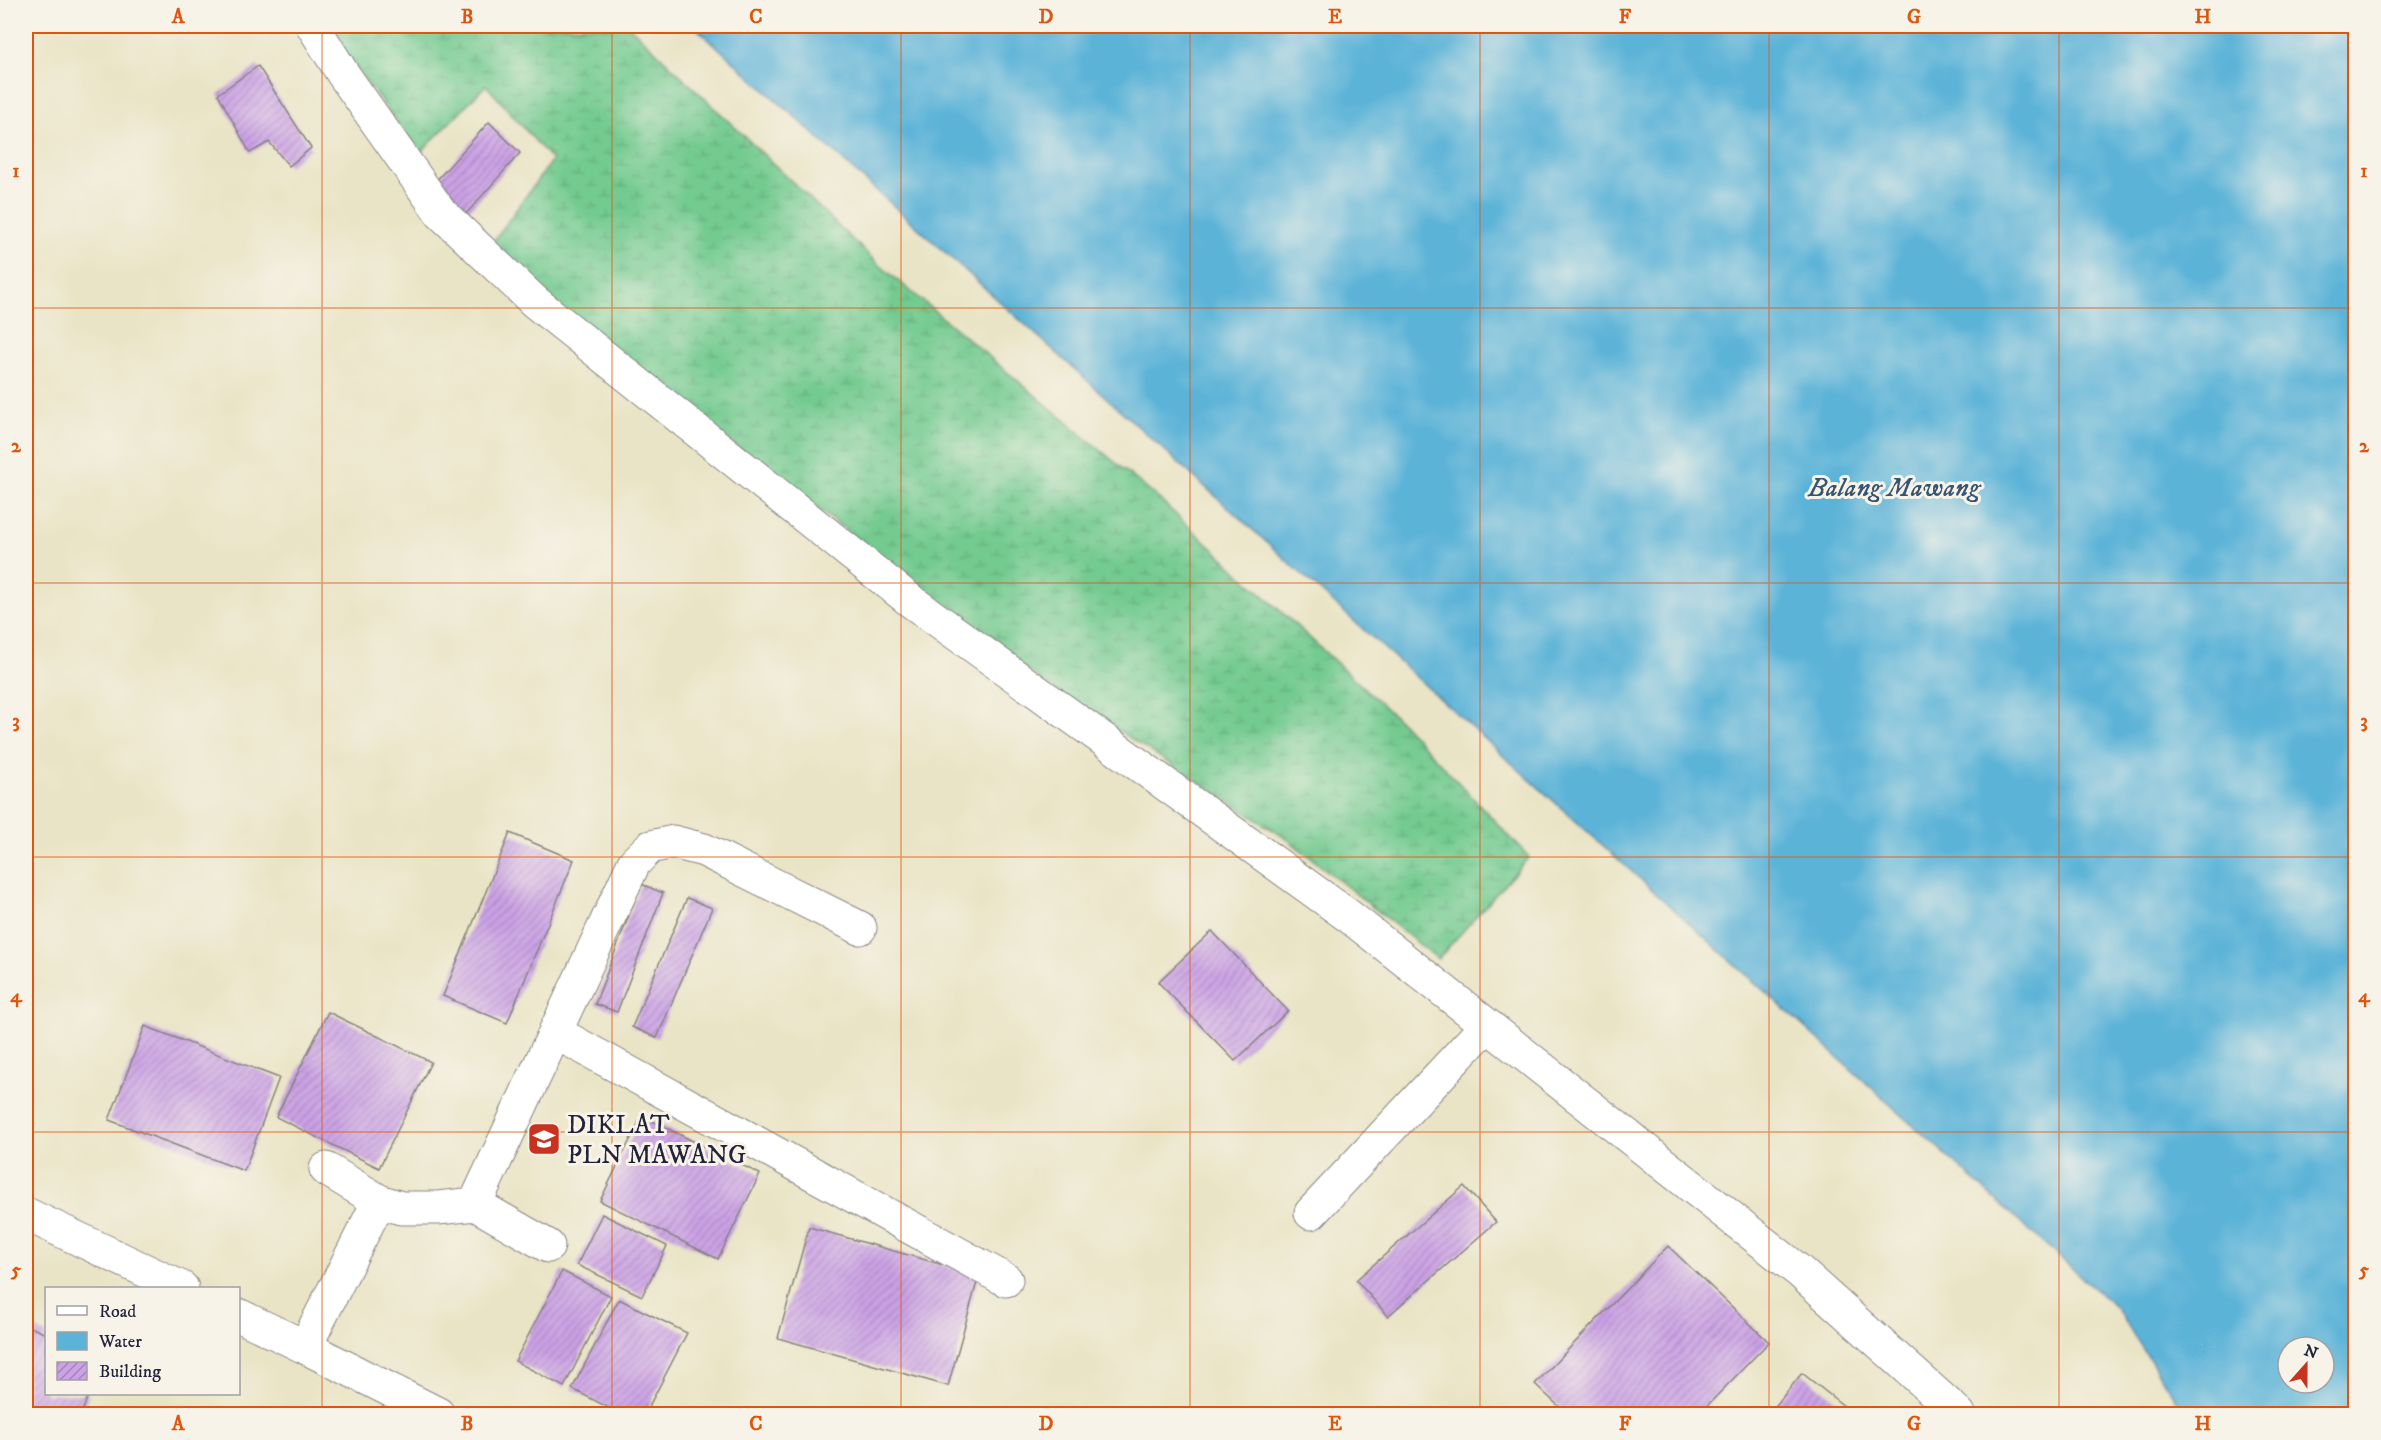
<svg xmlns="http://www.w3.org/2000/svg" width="2381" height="1440" font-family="'IM FELL DW Pica',serif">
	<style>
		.wetland { fill: url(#wetland-marsh); stroke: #4a7666; stroke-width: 1.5 }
		.water { fill: #5bb3d8; stroke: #3e6a8a; stroke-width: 1.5; fill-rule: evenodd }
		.building { fill: url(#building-hatch) }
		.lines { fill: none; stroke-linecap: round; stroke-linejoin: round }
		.minor-casing { stroke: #868380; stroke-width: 35 }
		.minor { stroke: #fff; stroke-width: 33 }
		.grid { fill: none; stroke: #de560e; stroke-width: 1.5; stroke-opacity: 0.55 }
		.labels { text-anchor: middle; stroke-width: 6; stroke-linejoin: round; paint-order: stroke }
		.poi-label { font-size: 26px; fill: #22223b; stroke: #f7f3e8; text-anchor: start }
		.water-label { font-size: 27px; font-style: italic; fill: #365572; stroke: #f7f3e8 }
		.neatline { fill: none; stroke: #de560e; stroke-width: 2 }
		.grid-label { font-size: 20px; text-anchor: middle; font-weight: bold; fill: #de560e }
	</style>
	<defs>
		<pattern id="wetland-marsh" width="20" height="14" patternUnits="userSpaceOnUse" patternTransform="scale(1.5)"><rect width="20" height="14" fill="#73cb90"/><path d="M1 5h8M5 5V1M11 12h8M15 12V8" fill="none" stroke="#63ae7d"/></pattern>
		<pattern id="building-hatch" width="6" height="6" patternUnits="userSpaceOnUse" patternTransform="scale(1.5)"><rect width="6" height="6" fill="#cca2e6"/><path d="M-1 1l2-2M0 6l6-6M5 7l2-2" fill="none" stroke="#a584bc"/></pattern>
	</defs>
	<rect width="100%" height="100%" fill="#f7f3e8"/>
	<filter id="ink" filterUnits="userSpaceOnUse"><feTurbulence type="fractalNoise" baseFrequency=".0167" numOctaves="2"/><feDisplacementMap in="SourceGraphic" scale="12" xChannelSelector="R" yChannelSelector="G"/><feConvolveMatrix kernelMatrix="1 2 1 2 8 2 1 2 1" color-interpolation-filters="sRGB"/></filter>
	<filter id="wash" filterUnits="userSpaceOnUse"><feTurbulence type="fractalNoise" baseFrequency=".008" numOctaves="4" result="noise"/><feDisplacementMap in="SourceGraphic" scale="24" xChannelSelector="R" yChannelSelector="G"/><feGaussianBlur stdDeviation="1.35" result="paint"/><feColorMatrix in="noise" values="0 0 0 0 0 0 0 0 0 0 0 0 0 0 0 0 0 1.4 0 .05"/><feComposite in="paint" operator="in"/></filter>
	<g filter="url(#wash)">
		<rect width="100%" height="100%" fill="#eae4c6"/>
		<path class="wetland" d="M 325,26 L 629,26 L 876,262 L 1160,500 L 1402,723 L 1529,857 L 1438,959 L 1287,839 L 1046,684 L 485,253 L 552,160 L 486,85 L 420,153 Z"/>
		<path class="water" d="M 694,26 L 2355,26 L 2355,1414 L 2185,1414 L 2117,1309 ZM 2288,1347 L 2324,1347 L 2324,1383 L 2288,1383 Z"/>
		<g id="blocks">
			<path class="building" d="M 258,66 L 311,148 L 289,166 L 269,142 L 250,153 L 218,94 Z
				M 489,122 L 520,153 L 465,215 L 434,183 Z
				M 510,833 L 574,860 L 507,1023 L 443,996 Z
				M 641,884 L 663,893 L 617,1012 L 595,1004 Z
				M 687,898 L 712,908 L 657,1038 L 632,1027 Z
				M 1212,931 L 1288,1011 L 1235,1061 L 1158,982 Z
				M 328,1012 L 431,1062 L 379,1168 L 276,1117 Z
				M 145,1026 L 279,1078 L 244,1171 L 109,1120 Z
				M 642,1116 L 760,1174 L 718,1259 L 600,1201 Z
				M 1464,1186 L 1496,1222 L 1388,1316 L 1356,1280 Z
				M 602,1214 L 667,1246 L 642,1296 L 577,1265 Z
				M 809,1227 L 979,1275 L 948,1386 L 778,1338 Z
				M 1668,1246 L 1769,1342 L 1699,1414 L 1567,1414 L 1535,1384 Z
				M 562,1271 L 611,1296 L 564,1387 L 515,1361 Z
				M 619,1299 L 687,1333 L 645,1414 L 621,1414 L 572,1389 Z
				M 26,1325 L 46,1334 L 46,1394 L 89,1394 L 81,1414 L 26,1414 Z
				M 1802,1373 L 1854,1414 L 1769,1414 Z"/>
		</g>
	</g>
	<g filter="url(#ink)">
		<use href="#blocks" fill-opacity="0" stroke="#868380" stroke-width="1.5"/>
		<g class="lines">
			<defs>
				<path id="minor" d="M 313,26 L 343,74 L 441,213 L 535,302 L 911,601 L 1350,917 L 1799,1271 L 1959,1414
					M 555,1032 L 1006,1280
					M 379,1201 L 401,1208 L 438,1208 L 475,1204 L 548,1246
					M 475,1204 L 634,863 L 650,847 L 673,842 L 704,850 L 860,928
					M 1311,1213 L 1487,1025
					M 26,1214 L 182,1288
					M 238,1315 L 305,1347 L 379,1201 L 326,1169
					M 305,1347 L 438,1414"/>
			</defs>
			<use href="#minor" class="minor-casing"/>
			<use href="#minor" class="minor"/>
		</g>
	</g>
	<path class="grid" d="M 322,26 L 322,1414M 612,26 L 612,1414M 901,26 L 901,1414M 1190,26 L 1190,1414M 1480,26 L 1480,1414M 1769,26 L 1769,1414M 2059,26 L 2059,1414M 26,308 L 2356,308M 26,583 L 2356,583M 26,857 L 2356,857M 26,1132 L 2356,1132"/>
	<defs>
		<symbol id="school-square" viewBox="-11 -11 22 22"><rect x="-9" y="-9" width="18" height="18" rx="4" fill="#c8321e" stroke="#f7f3e8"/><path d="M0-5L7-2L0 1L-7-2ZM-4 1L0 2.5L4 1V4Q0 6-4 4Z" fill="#fff"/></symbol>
	</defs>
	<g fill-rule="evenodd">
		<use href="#school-square" x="525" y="1120" width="38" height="38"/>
	</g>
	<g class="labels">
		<g class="poi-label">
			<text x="567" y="1133">DIKLAT<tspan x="567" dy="30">PLN MAWANG</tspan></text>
		</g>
		<g class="water-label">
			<text x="1894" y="496">Balang Mawang</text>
		</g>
	</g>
	<rect width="2381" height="1440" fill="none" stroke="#f7f3e8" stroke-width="66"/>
	<rect x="45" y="1287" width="195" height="108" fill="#f7f3e8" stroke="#a29fa3" stroke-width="1.5"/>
	<rect x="57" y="1306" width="30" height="9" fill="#ffffff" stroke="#a29fa3" stroke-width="1.5"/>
	<text x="99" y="1317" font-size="18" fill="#22223b">Road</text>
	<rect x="57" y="1332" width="30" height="18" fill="#5bb3d8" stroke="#a29fa3" stroke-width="1.5"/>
	<text x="99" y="1347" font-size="18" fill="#22223b">Water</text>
	<rect x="57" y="1362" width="30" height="18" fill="url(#building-hatch)" stroke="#a29fa3" stroke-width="1.5"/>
	<text x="99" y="1377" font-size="18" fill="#22223b">Building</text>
	<g transform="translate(2306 1365) rotate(21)"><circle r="28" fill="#f7f3e8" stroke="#a29fa3" stroke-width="1.5"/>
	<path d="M0-4.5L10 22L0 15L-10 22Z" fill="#c8321e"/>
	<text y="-9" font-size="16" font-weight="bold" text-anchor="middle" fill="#22223b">N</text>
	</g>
	<rect x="33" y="33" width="2315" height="1374" class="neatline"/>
	<g class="grid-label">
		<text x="178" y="23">A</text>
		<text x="467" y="23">B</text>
		<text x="756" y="23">C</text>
		<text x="1046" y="23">D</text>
		<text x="1335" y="23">E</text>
		<text x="1625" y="23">F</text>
		<text x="1914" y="23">G</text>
		<text x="2203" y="23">H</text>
		<text x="16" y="177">1</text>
		<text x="2364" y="177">1</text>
		<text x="16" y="452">2</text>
		<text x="2364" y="452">2</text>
		<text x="16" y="727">3</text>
		<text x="2364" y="727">3</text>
		<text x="16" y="1002">4</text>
		<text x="2364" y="1002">4</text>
		<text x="16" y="1276">5</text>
		<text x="2364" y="1276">5</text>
		<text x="178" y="1430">A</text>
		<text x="467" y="1430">B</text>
		<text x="756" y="1430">C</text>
		<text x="1046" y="1430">D</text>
		<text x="1335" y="1430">E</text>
		<text x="1625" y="1430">F</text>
		<text x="1914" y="1430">G</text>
		<text x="2203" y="1430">H</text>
	</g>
</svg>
